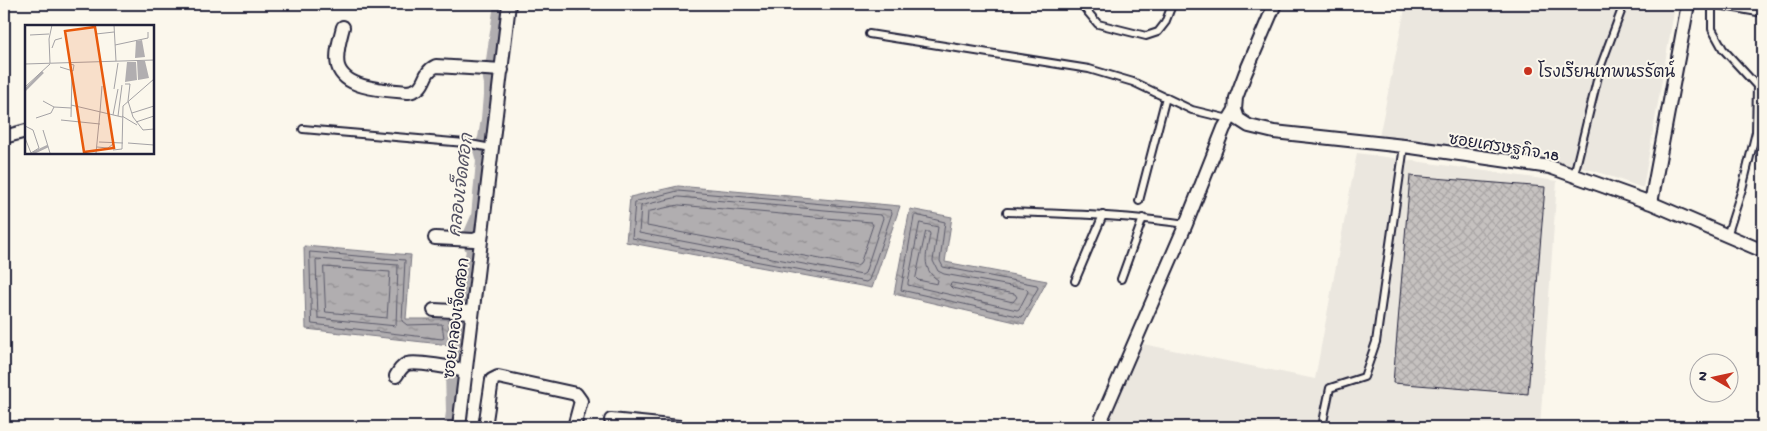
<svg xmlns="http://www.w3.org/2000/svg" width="1767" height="431" font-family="'Gochi Hand','Playpen Sans Thai',sans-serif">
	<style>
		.built { fill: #ebe7df }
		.water { fill: url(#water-ripples); stroke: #787681 }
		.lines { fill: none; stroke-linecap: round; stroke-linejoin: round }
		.shore { stroke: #5b5a6a; stroke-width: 1 }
		.canal { stroke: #b1aeb0; stroke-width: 12 }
		.building { fill: url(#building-cross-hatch); stroke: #22223b }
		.lane-casing { stroke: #22223b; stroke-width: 10 }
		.street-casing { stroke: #22223b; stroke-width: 16 }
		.lane { stroke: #fbf7ec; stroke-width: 6 }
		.street { stroke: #fbf7ec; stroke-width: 12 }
		.poi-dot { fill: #c8321e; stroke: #fbf7ec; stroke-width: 2 }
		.labels { text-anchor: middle; stroke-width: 4; stroke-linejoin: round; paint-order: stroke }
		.poi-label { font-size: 16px; fill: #22223b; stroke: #fbf7ec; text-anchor: start }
		.street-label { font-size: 16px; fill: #22223b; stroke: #fbf7ec }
		.water-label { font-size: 18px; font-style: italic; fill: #545364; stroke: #fbf7ec }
		.inset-river { fill: none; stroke: #b1aeb0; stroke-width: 2.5 }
		.inset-road { fill: none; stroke: #a4a2a5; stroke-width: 1 }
		.view { fill: #e8590c; fill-opacity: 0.15; stroke: #e8590c; stroke-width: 2.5 }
		.inset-edge { fill: none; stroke: #22223b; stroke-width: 2.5 }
	</style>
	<defs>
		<pattern id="water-ripples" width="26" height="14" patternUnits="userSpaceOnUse" patternTransform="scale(1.25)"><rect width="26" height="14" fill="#b1aeb0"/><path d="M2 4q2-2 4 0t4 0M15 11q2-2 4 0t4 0" fill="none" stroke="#908d90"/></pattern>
		<pattern id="building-cross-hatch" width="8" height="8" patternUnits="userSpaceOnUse" patternTransform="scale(1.25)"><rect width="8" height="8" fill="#c6c2c0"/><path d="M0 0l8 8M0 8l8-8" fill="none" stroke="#aaa6a6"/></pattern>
	</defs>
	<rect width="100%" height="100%" fill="#fbf7ec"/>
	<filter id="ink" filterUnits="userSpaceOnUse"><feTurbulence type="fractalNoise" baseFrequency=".02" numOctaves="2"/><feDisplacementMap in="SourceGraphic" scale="10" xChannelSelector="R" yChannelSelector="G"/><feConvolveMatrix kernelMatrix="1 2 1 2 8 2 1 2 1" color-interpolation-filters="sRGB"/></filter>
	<g filter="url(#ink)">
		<path class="built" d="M 1406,4 L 1666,4 L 1675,6 L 1643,188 L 1595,171 L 1542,159 L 1379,137 Z
			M 1357,153 L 1557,181 L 1540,427 L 1106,427 L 1143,344 L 1315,379 Z"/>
		<path class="water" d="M 678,186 L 900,206 L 872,288 L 626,242 L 630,197 Z
			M 910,209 L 952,217 L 945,262 L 1047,281 L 1024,324 L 894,294 Z
			M 304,246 L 411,255 L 406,319 L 448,319 L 450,345 L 306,329 Z"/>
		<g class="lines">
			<path class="shore" d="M 678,191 L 890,210 L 892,213 L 869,280 L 866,282 L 632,238 L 635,202 Z
				M 679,197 L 881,215 L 883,218 L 865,273 L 862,275 L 639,233 L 641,206 Z
				M 679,205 L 871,222 L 873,225 L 860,264 L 857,266 L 647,226 L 648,212 Z
				M 916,215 L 945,222 L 940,261 L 943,267 L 1037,285 L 1038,288 L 1022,317 L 901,290 L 914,217 Z
				M 920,223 L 938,227 L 933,261 L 938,271 L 944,274 L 1027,289 L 1028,292 L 1019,309 L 1017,310 L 908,285 L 908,283 Z
				M 926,232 L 929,232 L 930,234 C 927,253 920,268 938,280 L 937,284 L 918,280 L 916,278 Z
				M 310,252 L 405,260 L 402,321 L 407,325 L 442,324 L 444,338 L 442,339 L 312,324 Z
				M 317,259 L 398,265 L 396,326 L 318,318 L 316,261 Z
				M 324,267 L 390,272 L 387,318 L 326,312 Z
				M 952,283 L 1015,294 L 1017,297 L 1013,302 L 952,288 L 950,286 Z"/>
			<path class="canal" d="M 450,427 L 452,412 L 451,371 L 460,355 L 462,311 L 472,250 L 467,240 L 477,217 L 482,161 L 479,150 L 484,138 L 487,119 L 490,84 L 488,73 L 492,60 L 500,4"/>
		</g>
		<path class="building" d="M 1410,176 L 1545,187 L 1528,394 L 1393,383 Z"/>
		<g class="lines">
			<defs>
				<path id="lane" d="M 1081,4 L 1098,24 L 1146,36 L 1158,32 L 1165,23 L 1172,5
					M 1712,4 L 1712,29 L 1723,49 L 1757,86 L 1756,132 L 1742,189 L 1727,236
					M 1713,4 L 1763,13
					M 869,34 L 1089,69 L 1133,82 L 1192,110 L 1229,119
					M 303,129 L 465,143 L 491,148
					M 1574,175 L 1600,68 L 1622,9
					M 1139,201 L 1166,97
					M 1007,212 C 1067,214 1126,215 1186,224
					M 1121,279 L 1143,218
					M 1075,281 L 1103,215
					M 1322,427 L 1330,388 L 1364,377 L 1376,342 L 1404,146"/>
				<path id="street" d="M 343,27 C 340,39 335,54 338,66 C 345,90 388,90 408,92 C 429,89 420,73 436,66 L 502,70
					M 1235,110 L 1238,119 L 1249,126 L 1274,132 L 1404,146 L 1550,167 L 1651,203 L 1763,251
					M 4,137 L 26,131
					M 1651,203 L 1688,4
					M 435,238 L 474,240 L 481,237
					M 434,310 L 472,312
					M 396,376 C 399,371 402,366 407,364 C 416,361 455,368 465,371
					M 611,420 L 680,427
					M 459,427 L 509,4
					M 485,427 L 492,380 L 498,377 L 576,394 L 581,401 L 574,427
					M 1098,427 L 1186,224 L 1224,128 L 1235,110 L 1236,98 L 1245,74 L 1275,4"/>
			</defs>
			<use href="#lane" class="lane-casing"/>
			<use href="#street" class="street-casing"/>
			<use href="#lane" class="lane"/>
			<use href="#street" class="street"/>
		</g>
	</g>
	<circle class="poi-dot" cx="1528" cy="71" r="5"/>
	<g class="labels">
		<g class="poi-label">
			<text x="1538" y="77">โรงเรียนเทพนรรัตน์</text>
		</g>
		<g class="street-label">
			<text transform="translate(1504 146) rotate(9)" y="6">ซอยเศรษฐกิจ 18</text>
			<text transform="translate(455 318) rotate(-83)" y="6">ซอยคลองเจ็ดศอก</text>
		</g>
		<g class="water-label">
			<text transform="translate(460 185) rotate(-83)" y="6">คลองเจ็ดศอก</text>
		</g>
	</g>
	<g transform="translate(25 25)">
		<rect width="129" height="129" fill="#fbf7ec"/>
		<path d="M 117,15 L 120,32 L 110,33 L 111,16 ZM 112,36 L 120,36 L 124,53 L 113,55 ZM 102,37 L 111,37 L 112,55 L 100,57 Z" fill="#b1aeb0"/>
		<path class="inset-river" d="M 0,65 L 18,47M 8,128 L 23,121"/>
		<path class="inset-road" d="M 89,0 L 91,36M 71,9 L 89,7M 5,10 L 24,9M 90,20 L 123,13 L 123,7M 27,23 L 30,15 L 37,13M 25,38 L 24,14 L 27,0M 0,39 L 129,35M 35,42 L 48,46 L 49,40 L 45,39M 100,59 L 105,59 L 103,76 L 108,92 L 118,105 L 129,104M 0,62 L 25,39M 89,64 L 93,38M 18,76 L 29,82 L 46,83M 46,80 L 97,92M 75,87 L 77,61M 107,88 L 129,81M 88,90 L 93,64M 93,91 L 97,60M 97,91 L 112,100M 46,92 L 47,48M 11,93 L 26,88 L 29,82M 36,95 L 75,99M 111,97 L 129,91M 0,101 L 8,105 L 14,123 L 6,128 L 0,113M 18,105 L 25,128M 74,117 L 98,118M 103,118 L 129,120M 72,122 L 83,123 L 88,119M 88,125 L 97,124 L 98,81 L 129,54M 71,128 L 75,87"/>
		<path class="view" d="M 70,2 L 89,123 L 59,127 L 40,6 Z"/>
		<rect width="129" height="129" class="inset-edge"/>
	</g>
	<rect width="1767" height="431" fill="none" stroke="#fbf7ec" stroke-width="20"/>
	<rect x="10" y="10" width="1747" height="411" fill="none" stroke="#22223b" stroke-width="2" filter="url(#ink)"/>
	<g transform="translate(1714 378) rotate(279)"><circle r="24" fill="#fbf7ec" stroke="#a4a2a5"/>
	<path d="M0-4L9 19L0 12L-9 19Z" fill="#c8321e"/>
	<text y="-8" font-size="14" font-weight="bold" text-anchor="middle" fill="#22223b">N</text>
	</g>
</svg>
